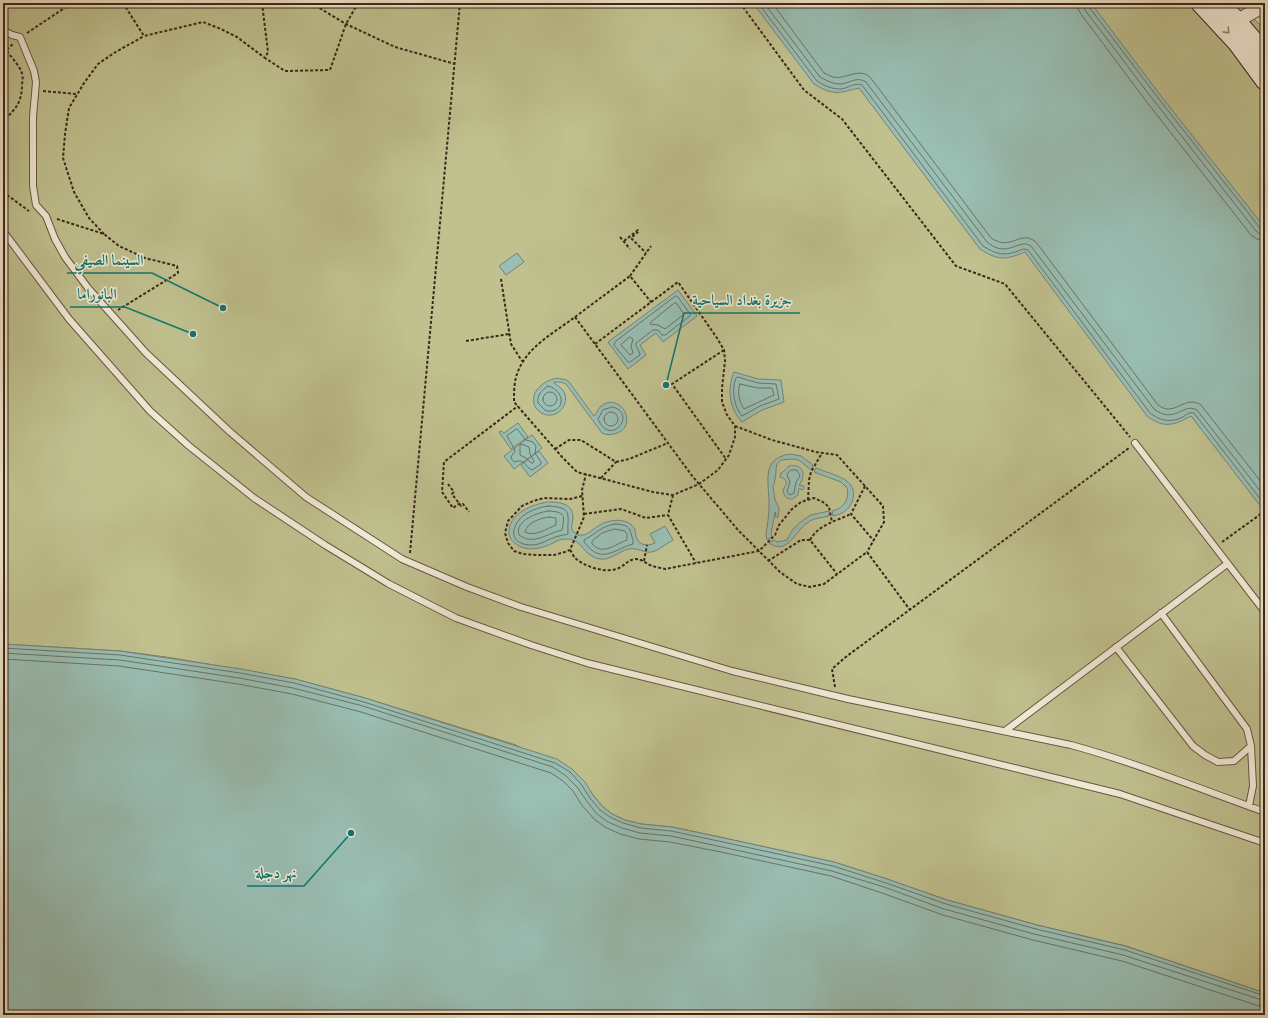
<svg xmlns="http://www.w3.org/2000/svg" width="1268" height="1018" font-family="'IM FELL DW Pica',Amiri,serif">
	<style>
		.green { fill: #c0c18f; stroke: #7e7455 }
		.water { fill: #99beb3; stroke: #748276 }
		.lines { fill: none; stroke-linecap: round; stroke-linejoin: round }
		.shore { stroke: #6b7267; stroke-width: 1 }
		.lane-casing { stroke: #695646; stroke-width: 8 }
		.street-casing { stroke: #695646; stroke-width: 15 }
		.secondary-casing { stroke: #3d271b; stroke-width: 20 }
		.path { stroke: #3d271b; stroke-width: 2; stroke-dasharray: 3 2; stroke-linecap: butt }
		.lane { stroke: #f3edd9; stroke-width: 6 }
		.street { stroke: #f3edd9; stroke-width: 13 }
		.secondary { stroke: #f3edd9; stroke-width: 18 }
		.oneway { stroke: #988a7a }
		.leader { fill: none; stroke: #0f766e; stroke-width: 1.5 }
		.callout-dot { fill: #0f766e; stroke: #f3edd9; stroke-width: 1.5 }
		.callout-label { font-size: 15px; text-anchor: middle; font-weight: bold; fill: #0f766e; stroke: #f3edd9; stroke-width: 3; stroke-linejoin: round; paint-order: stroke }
	</style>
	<rect width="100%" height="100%" fill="#ede3c5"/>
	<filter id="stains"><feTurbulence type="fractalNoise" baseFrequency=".005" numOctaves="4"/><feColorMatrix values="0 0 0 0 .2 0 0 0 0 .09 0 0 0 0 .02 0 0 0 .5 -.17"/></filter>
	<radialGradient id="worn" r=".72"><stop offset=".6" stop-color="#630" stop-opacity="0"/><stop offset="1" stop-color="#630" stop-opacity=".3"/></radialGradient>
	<path class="green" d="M 3,3 L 1239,3 L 1265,30 L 1265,993 L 1126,946 L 1037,925 L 947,900 L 887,879 L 834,862 L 724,838 L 672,827 L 641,824 L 625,820 L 612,814 L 603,807 L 593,795 L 516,745 L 365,698 L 295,679 L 166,657 L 120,651 L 3,644 Z"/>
	<path class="water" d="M 753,3 L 1091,3 L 1158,92 L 1265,228 L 1265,512 L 1191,416 C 1174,425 1164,429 1147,416 L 1025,252 C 1005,260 999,261 980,249 L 859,88 C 838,93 834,96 814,84 Z
		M 517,253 L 524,262 L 506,275 L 499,266 Z
		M 678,290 L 697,316 L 663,342 L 656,333 L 640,345 L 646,355 L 628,369 L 608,342 Z
		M 734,372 L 758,379 L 781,380 L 784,402 L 762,410 L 742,422 C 729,408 727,389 734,372 Z
		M 558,378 L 566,380 L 569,382 L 594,416 C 597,413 598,409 601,406 C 622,391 640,428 614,434 C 610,435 606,435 602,433 L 566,384 L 561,382 L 554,382 L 554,383 C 556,385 559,386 561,388 C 576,404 551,427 536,408 C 533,404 533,398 535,393 C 539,385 549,379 558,378 Z
		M 518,423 L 528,437 L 511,449 L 499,432 L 501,431 L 504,433 Z
		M 532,435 L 542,448 L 514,469 L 504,456 Z
		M 539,451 L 548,463 L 530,477 L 521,465 Z
		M 790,454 L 801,456 L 813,465 L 811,470 L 799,460 L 792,459 L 781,460 L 777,464 L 776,469 L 776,472 L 775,480 L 773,487 L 775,500 L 779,508 L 778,517 L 775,517 L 776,513 L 775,512 L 771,534 L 772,537 L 767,540 L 766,535 C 767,526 769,517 769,507 C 770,484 759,459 790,454 Z
		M 789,466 C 803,463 807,475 799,485 L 804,486 L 804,489 L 802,490 L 799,488 L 798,495 L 792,499 C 786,499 784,496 783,490 L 786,485 L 786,481 L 783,478 L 780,477 L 781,473 L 783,472 Z
		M 816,468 C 831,475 861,478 852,502 C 848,511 842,514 833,516 L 832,511 C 843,509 850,499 847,488 L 841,482 L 814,472 Z
		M 548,502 C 558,502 573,503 573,517 C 573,521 571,525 572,530 L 577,535 L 584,535 C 594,531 598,523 611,521 C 619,519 630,521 634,528 C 636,531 635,534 636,537 C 639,546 648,546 655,543 L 650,534 L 665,526 L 673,540 C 668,543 661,548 655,551 C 646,555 638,547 629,549 C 616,552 607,565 592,556 C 581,550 581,538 564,539 C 560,539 557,541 553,543 C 543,548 531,551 521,547 C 515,544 510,540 509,534 C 507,514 533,504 548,502 Z
		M 829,511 L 829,516 C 821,518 813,518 807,523 C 795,531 788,556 769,543 L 774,540 L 777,542 L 787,540 L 793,529 L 802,521 L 811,515 Z
		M 3,644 L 120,651 L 241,669 L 295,679 L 365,698 L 557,759 L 572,769 L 585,782 L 593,795 L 603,807 L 612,814 L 625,820 L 641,824 L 672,827 L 724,838 L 834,862 L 887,879 L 947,900 L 1037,925 L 1125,946 L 1265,993 L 1265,1015 L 3,1015 Z"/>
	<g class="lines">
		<path class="shore" d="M 758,3 L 817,81 C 825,86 831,89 841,89 C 848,88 855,82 862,85 L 983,246 C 999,256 1007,256 1023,249 L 1028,250 L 1150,413 C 1160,421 1171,423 1183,417 C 1187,414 1189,412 1194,413 L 1265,505
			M 764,3 L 820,77 C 827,81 833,84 841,84 C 850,83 857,76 866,82 L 987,242 C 992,246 997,249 1004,249 C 1014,249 1022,240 1031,246 L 1154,409 C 1175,425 1183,402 1197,410 L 1265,497
			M 772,3 L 824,73 C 827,74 830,76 833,77 C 846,80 858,67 870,77 L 991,238 C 1012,252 1019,229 1036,242 L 1158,405 C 1175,418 1184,394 1201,405 L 1265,487
			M 1077,3 L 1078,9 L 1081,14 L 1146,101 L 1251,235 L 1257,239 L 1265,241
			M 1083,3 L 1085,10 L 1151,97 L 1256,231 L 1260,234 L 1265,235
			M 1088,3 L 1089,7 L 1155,94 L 1260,228 L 1265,230
			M 676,296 L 678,297 L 690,314 L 690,316 L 665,335 L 662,335 L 658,330 L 653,330 L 636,343 C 635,348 640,350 640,355 L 630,362 L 628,362 L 614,345 L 615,342 Z
			M 675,303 L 677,304 L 683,313 L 683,315 L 665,329 L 658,325 L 650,324 L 651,322 Z
			M 630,337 L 633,339 L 631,346 L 633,353 L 630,355 L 621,345 Z
			M 738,377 L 758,383 L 776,384 L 779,399 L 760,406 L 742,416 C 734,407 731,389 736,378 Z
			M 740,384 L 758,388 L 772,388 L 774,395 L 744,409 C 739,402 737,392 740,384 Z
			M 548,386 C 565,390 567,413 546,411 L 538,403 C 537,395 541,391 548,386 Z
			M543 399a7 7 0 1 1 14 0a7 7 0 1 1-14 0Z
			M 613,407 C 638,414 610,448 598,419 L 603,410 Z
			M604 419a7 7 0 1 1 14 0a7 7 0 1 1-14 0Z
			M 517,429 L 526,440 L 533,442 L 536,446 L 535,453 L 541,462 L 541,464 L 532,470 C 524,467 526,458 514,462 L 511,458 C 511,454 515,454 515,450 L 507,436 Z
			M 521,444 L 529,447 L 530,454 L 534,461 L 533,463 L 531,463 L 526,458 L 520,455 L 520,446 Z
			M 791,470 L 797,470 L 800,476 L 796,482 L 794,493 L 790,495 L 787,492 L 790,482 L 787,475 Z
			M 548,506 C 574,507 567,515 568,534 C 566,535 562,535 559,536 C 549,538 541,546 529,545 C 506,543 512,522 527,513 C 534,509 541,507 548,506 Z
			M 549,511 C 565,512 565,515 562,530 C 547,533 534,546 519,535 C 514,521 538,512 549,511 Z
			M 549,517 L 556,518 L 556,525 C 546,529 535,537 525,532 C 527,523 540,518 549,517 Z
			M 615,524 C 627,525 629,525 632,537 C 633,539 633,541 633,544 C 612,550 602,565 584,542 L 584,540 C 596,534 601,526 615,524 Z
			M 615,529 L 625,531 L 627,534 L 627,540 C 615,544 603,556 592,544 L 592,541 L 602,533 Z
			M 3,648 L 120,655 L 240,673 L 294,683 L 364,702 L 555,763 L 570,772 L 581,784 L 590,798 L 600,810 L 610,817 L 623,823 L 641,828 L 671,831 L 723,842 L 833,866 L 886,883 L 946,904 L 1036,929 L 1125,950 L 1265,996
			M 3,653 L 120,660 L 239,678 L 293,688 L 363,706 L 553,767 L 566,776 L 577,787 L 586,800 L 597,814 L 608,822 L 622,828 L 640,833 L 671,836 L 722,847 L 832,871 L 884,887 L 944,909 L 1034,934 L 1123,955 L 1265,1001
			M 3,659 L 119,666 L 238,684 L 292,694 L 361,712 L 551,773 L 563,781 L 573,791 L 581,804 L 594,819 L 605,827 L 620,834 L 639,839 L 670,842 L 721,852 L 831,876 L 882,893 L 943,915 L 1033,940 L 1122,961 L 1259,1006 L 1265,1007"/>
		<defs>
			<path id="lane" d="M 3,30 L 12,35 L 20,37 L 34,71 L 36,82 L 33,117 L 33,186 L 36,205 L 46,216 L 55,239 L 65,257 L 88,288 L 146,353 L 229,431 L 306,497 L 402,559 L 467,587 L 521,607 L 732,671 L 848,699 L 1071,745 C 1137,763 1200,789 1265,812
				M 3,231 L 69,319 L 150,411 L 189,446 L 254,498 L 325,545 L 389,584 L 456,618 L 531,645 L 587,663 L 1120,794 L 1265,843
				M 1135,443 L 1265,612
				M 1161,613 L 1247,729 L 1251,746 L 1253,786 L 1249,806
				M 1116,647 L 1193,746 L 1205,755 L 1218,762 L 1234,761 L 1251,746
				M 1005,731 L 1227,564"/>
			<path id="street" d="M 1237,21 L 1265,5"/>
			<path id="secondary" d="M 1200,3 L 1237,43 L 1265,81
				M 1220,3 L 1237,21 L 1265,54"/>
		</defs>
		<use href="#lane" class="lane-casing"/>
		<use href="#street" class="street-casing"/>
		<use href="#secondary" class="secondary-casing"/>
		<path class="path" d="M 123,3 L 144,36 L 203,22 L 221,29 L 237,37 L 265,58
			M 262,3 L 268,52 L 265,58 L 285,71 L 330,70 L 346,24 L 358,3
			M 311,3 L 346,24 L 395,47 L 455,64
			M 740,3 L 804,90 L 842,119 L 956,266 L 1005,284 L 1130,437
			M 27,33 L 72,3
			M 3,48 L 6,50 C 11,57 18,64 21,71 C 23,75 23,80 22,84 C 22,102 16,109 3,121
			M 3,53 L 13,44
			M 43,91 L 77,94
			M 3,192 L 29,211
			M 57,219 L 104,234 L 119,246 L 145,258 L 177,266 L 178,273 L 118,310
			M 104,234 L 89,218 L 74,192 L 63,158 L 65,134 L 69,108 L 84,83 L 98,64 L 114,53 L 144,36
			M 620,237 L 630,249
			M 624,241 L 638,230 L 639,231 L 631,238 L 646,253
			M 630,276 L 651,246
			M 501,279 L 511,344 L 522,361
			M 575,317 L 630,276 L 651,302
			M 466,341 L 509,334
			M 595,344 L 678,282 L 717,338 L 724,350 L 725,361 L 722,388 L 722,402 L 727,415 L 735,426 L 735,437 L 729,455 L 718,470 L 699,484 L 673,495 L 653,492 L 577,472 L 562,457 L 514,402 C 514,393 514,382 517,374 C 526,347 554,333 575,317 L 693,477 L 699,484 L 738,530 L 780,572 L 797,584 L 810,587 L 824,584 L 867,552 L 910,610
			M 724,350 L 672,384 L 726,459
			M 735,426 L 772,440 L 816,452 L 837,455 L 883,506 L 884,522 L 867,552
			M 555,449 L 569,440 L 581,440 L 616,462 L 629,459 L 668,443
			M 601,478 L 616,462
			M 448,484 L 454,492 L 452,494 L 461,506 L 463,504 L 469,512
			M 865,486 L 851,514 L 874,541
			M 673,495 L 668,515 L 696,563
			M 582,496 L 570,499 L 544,498 L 533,501 L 522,506 L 508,521 L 505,533 L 508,543 L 514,551 L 523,554 L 537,555 L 554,555 L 565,552 L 570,550 L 584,517 L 582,490 L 586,474
			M 808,500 L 809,480 L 811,472 L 822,453
			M 460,503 L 453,508 L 442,492 L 444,462 L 518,406
			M 584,514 L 621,509 L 646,518 L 668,515
			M 810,540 C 818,525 836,521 851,514
			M 1222,542 L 1265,511
			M 570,550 C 572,552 573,556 575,558 C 585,567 607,574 619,568 C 625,565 628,560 635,559 C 643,559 646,564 652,566 C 656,567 661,568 665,569 L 759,551 L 775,535 L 779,525 L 792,509 L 801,502 L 814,498 L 823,502 L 829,507 L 832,522
			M 410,553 L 460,3
			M 644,561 L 647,545
			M 768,561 L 801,540 L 810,540 L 837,574
			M 835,687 L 832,669 L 847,656 L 1129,448"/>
		<use href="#lane" class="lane"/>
		<use href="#street" class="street"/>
		<use href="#secondary" class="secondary"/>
	</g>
	<defs><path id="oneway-chevron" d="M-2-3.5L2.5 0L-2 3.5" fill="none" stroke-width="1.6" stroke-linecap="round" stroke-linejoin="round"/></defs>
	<use class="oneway" href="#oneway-chevron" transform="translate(1227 31) rotate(48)"/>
	<path class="leader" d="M223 308L152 273H67M193 334L125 307H70M666 385L684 313H800M351 833L304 886H247"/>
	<g class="callout-dot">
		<circle cx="223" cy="308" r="4"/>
		<circle cx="193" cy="334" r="4"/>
		<circle cx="666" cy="385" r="4"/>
		<circle cx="351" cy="833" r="4"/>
	</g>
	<g class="callout-label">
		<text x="109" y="265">السينما الصيفي</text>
		<text x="97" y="299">البانوراما</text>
		<text x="742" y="305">جزيرة بغداد السياحية</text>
		<text x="276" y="878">نهر دجلة</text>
	</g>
	<rect width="1268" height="1018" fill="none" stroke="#ede3c5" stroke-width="16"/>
	<rect x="4" y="4" width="1260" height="1010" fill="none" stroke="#3d271b" stroke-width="2"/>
	<rect x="8" y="8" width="1252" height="1002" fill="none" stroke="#3d271b"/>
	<rect width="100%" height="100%" filter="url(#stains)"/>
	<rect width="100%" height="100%" fill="url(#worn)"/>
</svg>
